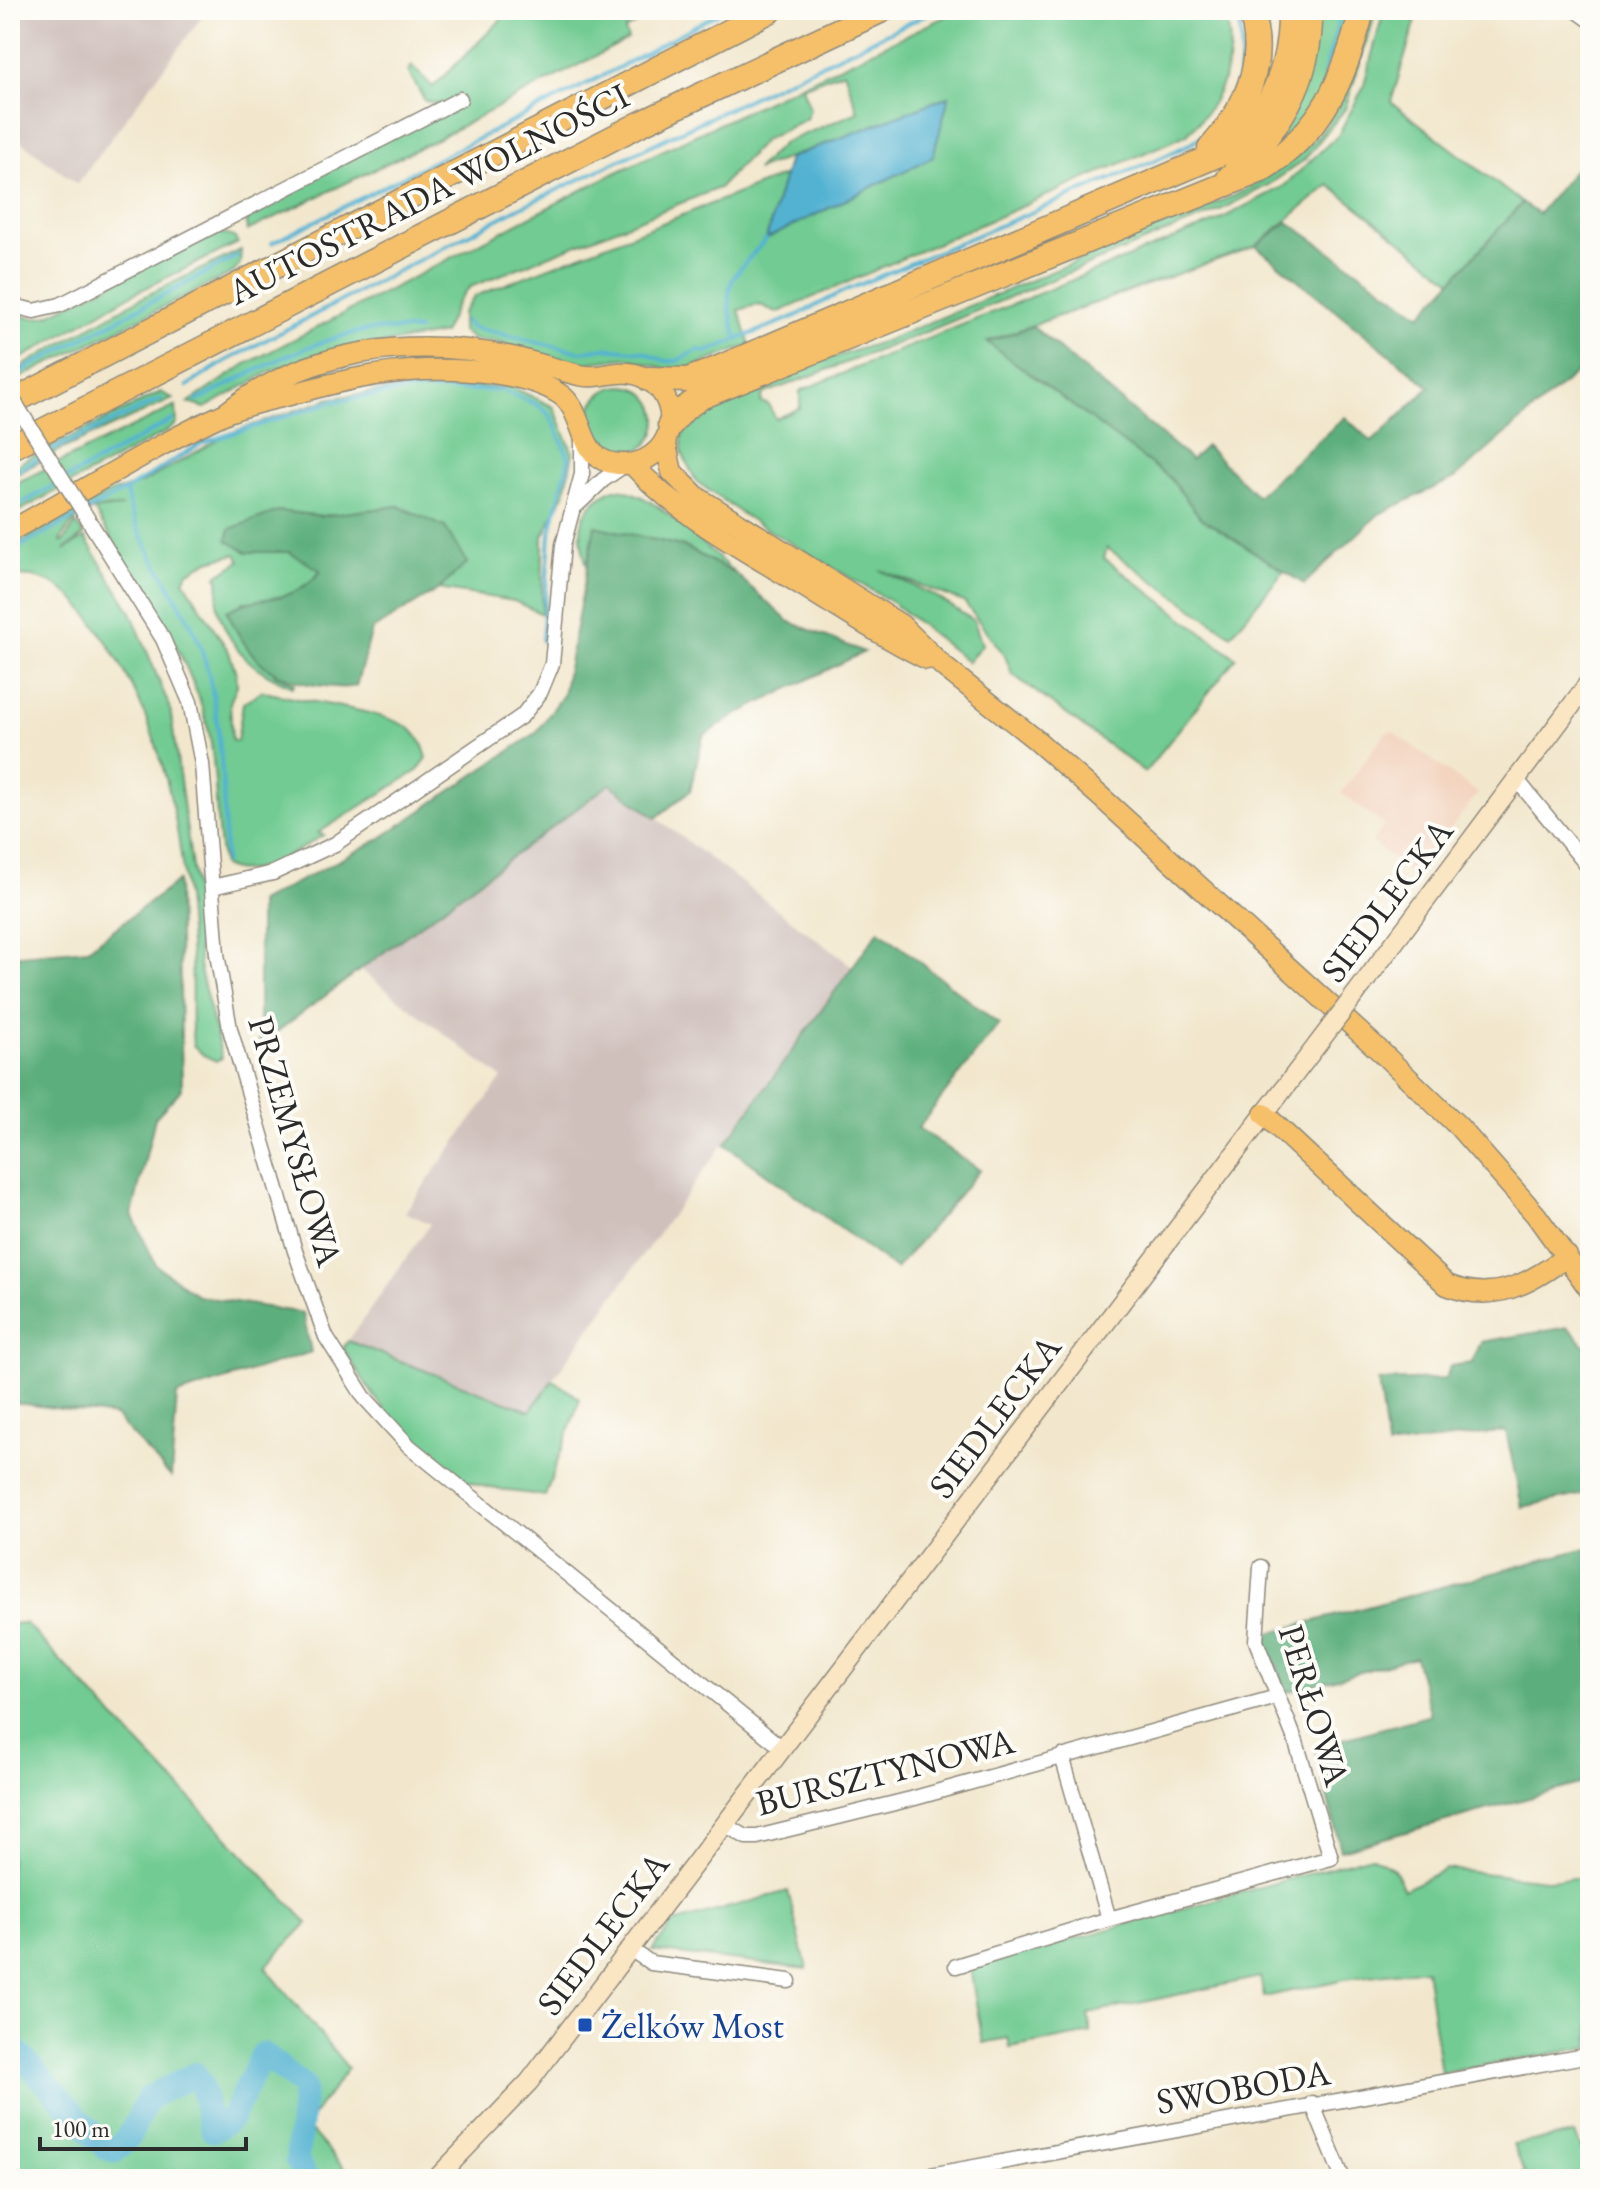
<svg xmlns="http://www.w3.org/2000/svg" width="1600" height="2189" font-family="'EB Garamond',serif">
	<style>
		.built { fill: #f3d4bf }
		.industrial { fill: #cfc0bb }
		.green { fill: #71cb92; stroke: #4e7b5e; stroke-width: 2 }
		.forest { fill: #5caf7c; stroke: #446d54; stroke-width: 2 }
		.water { fill: #53b2d2; stroke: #3f6e7e; stroke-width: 2 }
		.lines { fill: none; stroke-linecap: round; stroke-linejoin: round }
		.stream { stroke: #53b2d2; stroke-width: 4 }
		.river { stroke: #53b2d2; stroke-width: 24 }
		.street-casing { stroke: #8e897c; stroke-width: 17 }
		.secondary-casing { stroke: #8e897c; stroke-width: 21 }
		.primary-casing { stroke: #8e897c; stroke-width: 23 }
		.highway-casing { stroke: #8e897c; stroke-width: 27 }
		.street { stroke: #fff; stroke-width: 14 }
		.secondary { stroke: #fbe6c4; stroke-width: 18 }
		.primary { stroke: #f6c06b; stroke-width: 20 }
		.highway { stroke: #f6c06b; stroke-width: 24 }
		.street-bridge-casing { stroke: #8e897c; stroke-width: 17; stroke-linecap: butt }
		.secondary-bridge-casing { stroke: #8e897c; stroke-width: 21; stroke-linecap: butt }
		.street-bridge { stroke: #fff; stroke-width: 14 }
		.secondary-bridge { stroke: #fbe6c4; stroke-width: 18 }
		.transit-dot { fill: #1a4fb4; stroke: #fdfcf7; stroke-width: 3 }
		.labels { text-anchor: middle; stroke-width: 8; stroke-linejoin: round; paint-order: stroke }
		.street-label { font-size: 36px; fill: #2b2b2b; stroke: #fdfcf7 }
		.transit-label { font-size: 36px; fill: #164399; stroke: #fdfcf7; text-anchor: start }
	</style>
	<rect width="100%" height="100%" fill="#fdfcf7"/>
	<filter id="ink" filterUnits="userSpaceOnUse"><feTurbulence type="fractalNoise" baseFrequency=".0125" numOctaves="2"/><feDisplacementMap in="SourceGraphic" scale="16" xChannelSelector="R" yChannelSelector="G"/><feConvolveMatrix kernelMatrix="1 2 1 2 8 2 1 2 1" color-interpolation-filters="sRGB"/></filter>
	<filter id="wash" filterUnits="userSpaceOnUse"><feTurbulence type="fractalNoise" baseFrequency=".006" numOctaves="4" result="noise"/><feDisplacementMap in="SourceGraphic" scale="32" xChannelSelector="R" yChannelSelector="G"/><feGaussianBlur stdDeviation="1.8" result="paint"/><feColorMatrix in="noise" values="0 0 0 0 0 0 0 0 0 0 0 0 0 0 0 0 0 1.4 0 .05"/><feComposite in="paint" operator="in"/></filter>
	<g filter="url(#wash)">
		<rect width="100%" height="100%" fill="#f2e7cd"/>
		<path class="built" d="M 1392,731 L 1478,793 L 1414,876 L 1372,842 L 1384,825 L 1341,793 L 1385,733 Z"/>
		<path class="industrial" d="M 10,10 L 207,10 L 77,184 L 10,133 Z
			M 610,783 L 852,966 L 530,1411 L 348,1341 L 430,1224 L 405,1212 L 502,1078 L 358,968 Z"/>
		<path class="green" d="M 511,10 L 660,10 L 625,30 L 628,39 L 435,140 L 247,231 L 246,223 L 252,210 L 437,103 L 425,101 L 408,71 L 412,66 L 433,87 Z
			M 959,10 L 1223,10 C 1241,55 1220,104 1186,135 L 777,313 L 759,304 L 739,310 L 750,345 L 679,372 L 626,358 L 580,364 L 496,342 L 474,340 L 462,331 L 462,313 L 475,296 L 785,175 L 767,237 L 948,97 L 756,170 L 783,143 L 858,112 L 844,71 L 802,87 L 810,109 L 806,119 L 764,140 L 719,188 L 470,287 C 454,301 453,316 443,333 L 312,356 L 273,370 L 205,408 L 188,403 L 246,364 L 611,175 Z
			M 1319,10 L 1353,10 L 1319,104 L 1299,128 L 1259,161 Z
			M 1373,10 L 1377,10 L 1345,109 L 1304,160 L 1270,184 L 1220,210 L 911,338 L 763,394 L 761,402 L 768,404 L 776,419 L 800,408 L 800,391 L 1217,221 L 1284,186 L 1339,134 L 1363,88 L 1384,10 L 1419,10 L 1391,102 L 1522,203 L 1452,281 L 1329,185 L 1256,246 L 988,341 L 1170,478 L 1200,517 L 1284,571 L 1231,635 L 1107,548 L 1104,558 L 1236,658 L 1145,772 L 1012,674 L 1005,656 L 964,602 L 880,570 L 935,596 L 974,621 L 982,645 L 968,662 L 893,603 L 748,518 L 696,481 L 682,453 L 682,436 L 695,413 L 819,362 L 885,341 L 1236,195 C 1330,145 1345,109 1373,10 Z
			M 216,231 L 234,237 L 238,243 L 133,294 L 10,365 L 15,347 L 10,350 L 10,314 L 36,318 L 49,315 Z
			M 241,250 L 240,264 L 234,272 L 10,383 L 10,373 L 141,298 Z
			M 426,385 L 512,387 L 554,407 L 573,453 L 565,492 L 543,536 L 542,614 L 514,601 L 439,589 L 467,563 L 399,506 L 322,516 L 278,511 L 247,552 L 289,552 L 322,571 C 297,596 279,602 243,602 L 275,675 L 295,684 L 293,687 C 256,672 232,653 219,613 C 214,600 222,589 217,576 L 240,561 L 236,554 L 209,561 L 188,572 L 184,581 L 229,652 L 236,673 L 237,685 L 230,703 L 232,741 L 237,741 L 243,703 L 262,691 C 298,702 389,710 413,731 C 421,739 424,748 427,758 L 417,771 L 318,833 L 324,835 C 297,850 254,883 223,866 C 214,824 218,780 210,738 C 193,654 136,582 94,510 L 122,507 C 92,507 75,513 60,541 L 63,542 L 76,523 L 84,535 L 64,550 L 85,538 L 131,612 L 170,708 L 197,904 L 199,966 L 222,1058 L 216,1061 L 203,1055 L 193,1045 C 190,1017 193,988 191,960 C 184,842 168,727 98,629 C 76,597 52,571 10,577 L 10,547 L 110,493 L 142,483 L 230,433 L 331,398 Z
			M589 420a34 34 0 1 1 68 0a34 34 0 1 1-68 0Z
			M 161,392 L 173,399 L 60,450 L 10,478 L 10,469 L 30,457 Z
			M 176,406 L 177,424 L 166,432 L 10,516 L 10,486 Z
			M 614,489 C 651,488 708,550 736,574 L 685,547 L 595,526 L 587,566 C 576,530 577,507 614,489 Z
			M 348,1341 L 530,1411 L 553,1380 L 580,1399 L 545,1496 C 518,1491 486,1491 461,1478 C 409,1451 372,1396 343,1348 Z
			M 25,1623 L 308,1923 L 265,1967 L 348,2068 L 306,2125 L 353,2179 L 10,2179 L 10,1624 Z
			M 1371,1856 L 1394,1869 L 1404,1890 L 1445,1869 L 1546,1880 L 1590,1877 L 1590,2047 L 1441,2073 L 1426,1969 L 1345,1979 L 1264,1997 L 1260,1977 L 1088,2014 L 1091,2033 L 1010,2048 L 1008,2038 L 983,2043 L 970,1968 Z
			M 788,1891 L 807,1969 L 652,1951 L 673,1923 Z
			M 1575,2134 L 1590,2168 L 1590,2179 L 1527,2179 L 1513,2144 Z"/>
		<path class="forest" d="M 1590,151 L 1590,356 L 1576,373 L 1455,478 L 1379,514 L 1304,584 L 1200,517 L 1170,478 L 987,342 L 1032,326 L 1191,460 L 1206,446 L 1257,496 L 1345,417 L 1372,442 L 1430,387 L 1256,246 L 1288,222 L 1421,315 L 1522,203 L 1538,214 Z
			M 398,506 L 445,527 L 467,563 L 439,589 L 372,630 L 356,686 C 346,689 335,687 325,686 C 271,682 248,659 227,611 C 264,590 286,610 321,571 L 289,552 L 247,552 L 227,540 L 230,529 L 278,511 L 322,516 Z
			M 595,526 L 685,547 L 736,574 L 788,621 L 864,652 L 741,712 L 703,736 L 690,791 L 656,818 L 610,784 L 259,1045 L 259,902 L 378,840 L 536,733 L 563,695 Z
			M 178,881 L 182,1089 L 155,1118 L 132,1215 L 156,1265 L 198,1296 L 303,1313 L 311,1352 L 177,1395 L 171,1477 L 115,1416 L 10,1402 L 10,956 L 88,949 Z
			M 879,930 L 999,1024 L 918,1128 L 980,1170 L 896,1269 L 725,1144 Z
			M 1568,1327 L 1590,1351 L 1590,1493 L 1522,1507 L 1506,1431 L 1387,1447 L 1378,1381 L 1446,1379 L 1450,1366 L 1472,1363 L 1481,1342 Z
			M 1590,1547 L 1590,1781 L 1341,1850 L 1314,1747 L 1431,1715 L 1415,1657 L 1287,1692 L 1263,1635 Z"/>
		<path class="water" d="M 949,96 L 933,157 L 766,239 L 789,158 Z"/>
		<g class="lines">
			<path class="stream" d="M 1265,10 L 1268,46
				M 1324,75 L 1342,10
				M 272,243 L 616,69 L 724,10
				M 465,321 L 470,327 L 581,352 L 604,348 L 644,352 L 665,361 L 677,361 L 698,350 L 706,352 L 796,316 L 842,292 L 1151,162 C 1166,155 1183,149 1196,140 C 1238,112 1249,55 1236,10
				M 737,339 C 720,281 729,282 766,239
				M 10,377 L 237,256
				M 187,386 L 226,361 L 517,209 L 936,10
				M 197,401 C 251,373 302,344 362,331 C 379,328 400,330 418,330
				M 50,451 L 161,399
				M 10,474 L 43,456
				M 126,490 C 131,532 177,593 195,633 C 221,689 225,799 225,862
				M 10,510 L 172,420
				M 10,552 L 126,490 L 202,443 L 331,402 L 408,390 L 502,390 L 538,405 L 551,416 L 569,458 L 550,534 L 542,641"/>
			<path class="river" d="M 10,2044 L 105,2147 L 115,2151 L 129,2137 L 148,2098 L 195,2074 C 206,2086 204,2113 213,2131 L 230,2120 L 263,2054 L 304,2087 L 297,2161 L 307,2179"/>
		</g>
	</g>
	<g filter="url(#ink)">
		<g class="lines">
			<defs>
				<path id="street" d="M 1576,10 L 1590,20
					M 10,305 L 34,311 L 60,305 L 460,99
					M 577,505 L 603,480 L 626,464
					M 84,513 L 163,639 L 190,702 L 202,764 L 217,954 L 230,1029 L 295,1251 L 326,1337 L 364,1397 L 409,1446 L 782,1748
					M 1517,780 L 1590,869
					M 212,887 L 273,873 L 335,844 L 522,716 L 540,693 L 552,664 L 563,545 L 582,474 L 582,439
					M 1062,1756 L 1109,1919
					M 724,1824 L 746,1837 L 757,1837 L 911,1799 L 1277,1697
					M 630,1949 L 651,1963 L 789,1981
					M 956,1966 L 1109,1919 L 1331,1858 L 1296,1742 L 1256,1641 L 1261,1567
					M 1312,2103 L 1343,2179
					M 447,2169 L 458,2179
					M 908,2179 L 1590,2055"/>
				<path id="secondary" d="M 1373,971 L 1590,681
					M 436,2179 L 529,2082 L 1317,1045"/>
				<path id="primary" d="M 665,441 L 672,472 L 697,497 L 901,625 L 944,667 L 1035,739 L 1102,798 L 1379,1050 L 1459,1127 L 1536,1215 L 1590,1290
					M 632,464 C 684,521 752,553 816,594 C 853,617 888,640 927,659
					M 10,531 C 82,492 151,447 226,413 C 247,404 270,400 293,394 C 346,379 397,368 454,370 C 485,371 530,376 558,393 C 590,412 573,466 626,464 C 638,464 651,458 659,449 C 682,423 668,382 635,374 C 616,369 598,380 579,375 C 557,370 535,362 512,357 C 412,336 307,348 226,413
					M 1264,1114 L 1447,1285 C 1493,1304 1530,1284 1567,1256"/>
				<path id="highway" d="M 1210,149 C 1245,110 1269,63 1250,10
					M 1229,178 C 1278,131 1312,81 1310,10
					M 649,379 L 688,380 L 712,371 L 1224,152 C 1271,118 1291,67 1290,10
					M 10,403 L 771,10
					M 670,425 L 684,409 L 701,397 L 1259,171 C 1322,133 1345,78 1362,10
					M 10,448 L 640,124 L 882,10"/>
			</defs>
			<use href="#street" class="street-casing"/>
			<use href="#secondary" class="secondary-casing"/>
			<use href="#primary" class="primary-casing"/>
			<use href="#highway" class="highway-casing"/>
			<use href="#street" class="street"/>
			<use href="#secondary" class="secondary"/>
			<use href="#primary" class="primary"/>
			<use href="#highway" class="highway"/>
			<defs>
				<path id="street-bridge" d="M 10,395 L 84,513"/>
				<path id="secondary-bridge" d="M 1317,1045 L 1373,971"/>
			</defs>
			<use href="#street-bridge" class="street-bridge-casing"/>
			<use href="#secondary-bridge" class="secondary-bridge-casing"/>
			<use href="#street-bridge" class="street-bridge"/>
			<use href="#secondary-bridge" class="secondary-bridge"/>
		</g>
	</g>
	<rect class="transit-dot" x="577" y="2017" width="16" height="16" rx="4"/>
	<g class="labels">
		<g class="street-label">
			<text transform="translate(428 193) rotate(-27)" y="13">AUTOSTRADA WOLNOŚCI</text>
			<text transform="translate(1386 900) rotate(-53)" y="13">SIEDLECKA</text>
			<text transform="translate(296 1141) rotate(74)" y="13">PRZEMYSŁOWA</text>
			<text transform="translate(994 1416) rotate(-53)" y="13">SIEDLECKA</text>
			<text transform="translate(1315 1705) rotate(73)" y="13">PERŁOWA</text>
			<text transform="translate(885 1771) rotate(-14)" y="13">BURSZTYNOWA</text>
			<text transform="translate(602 1933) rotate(-53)" y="13">SIEDLECKA</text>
			<text transform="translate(1243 2086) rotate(-10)" y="13">SWOBODA</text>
		</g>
		<g class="transit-label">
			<text x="601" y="2038">Żelków Most</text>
		</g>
	</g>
	<rect width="1600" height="2189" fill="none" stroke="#fdfcf7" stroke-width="40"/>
	<path d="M40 2137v12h206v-12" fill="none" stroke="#2b2b2b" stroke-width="4"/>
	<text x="52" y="2137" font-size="24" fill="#2b2b2b" stroke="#fdfcf7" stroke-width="6" paint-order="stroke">100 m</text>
</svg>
